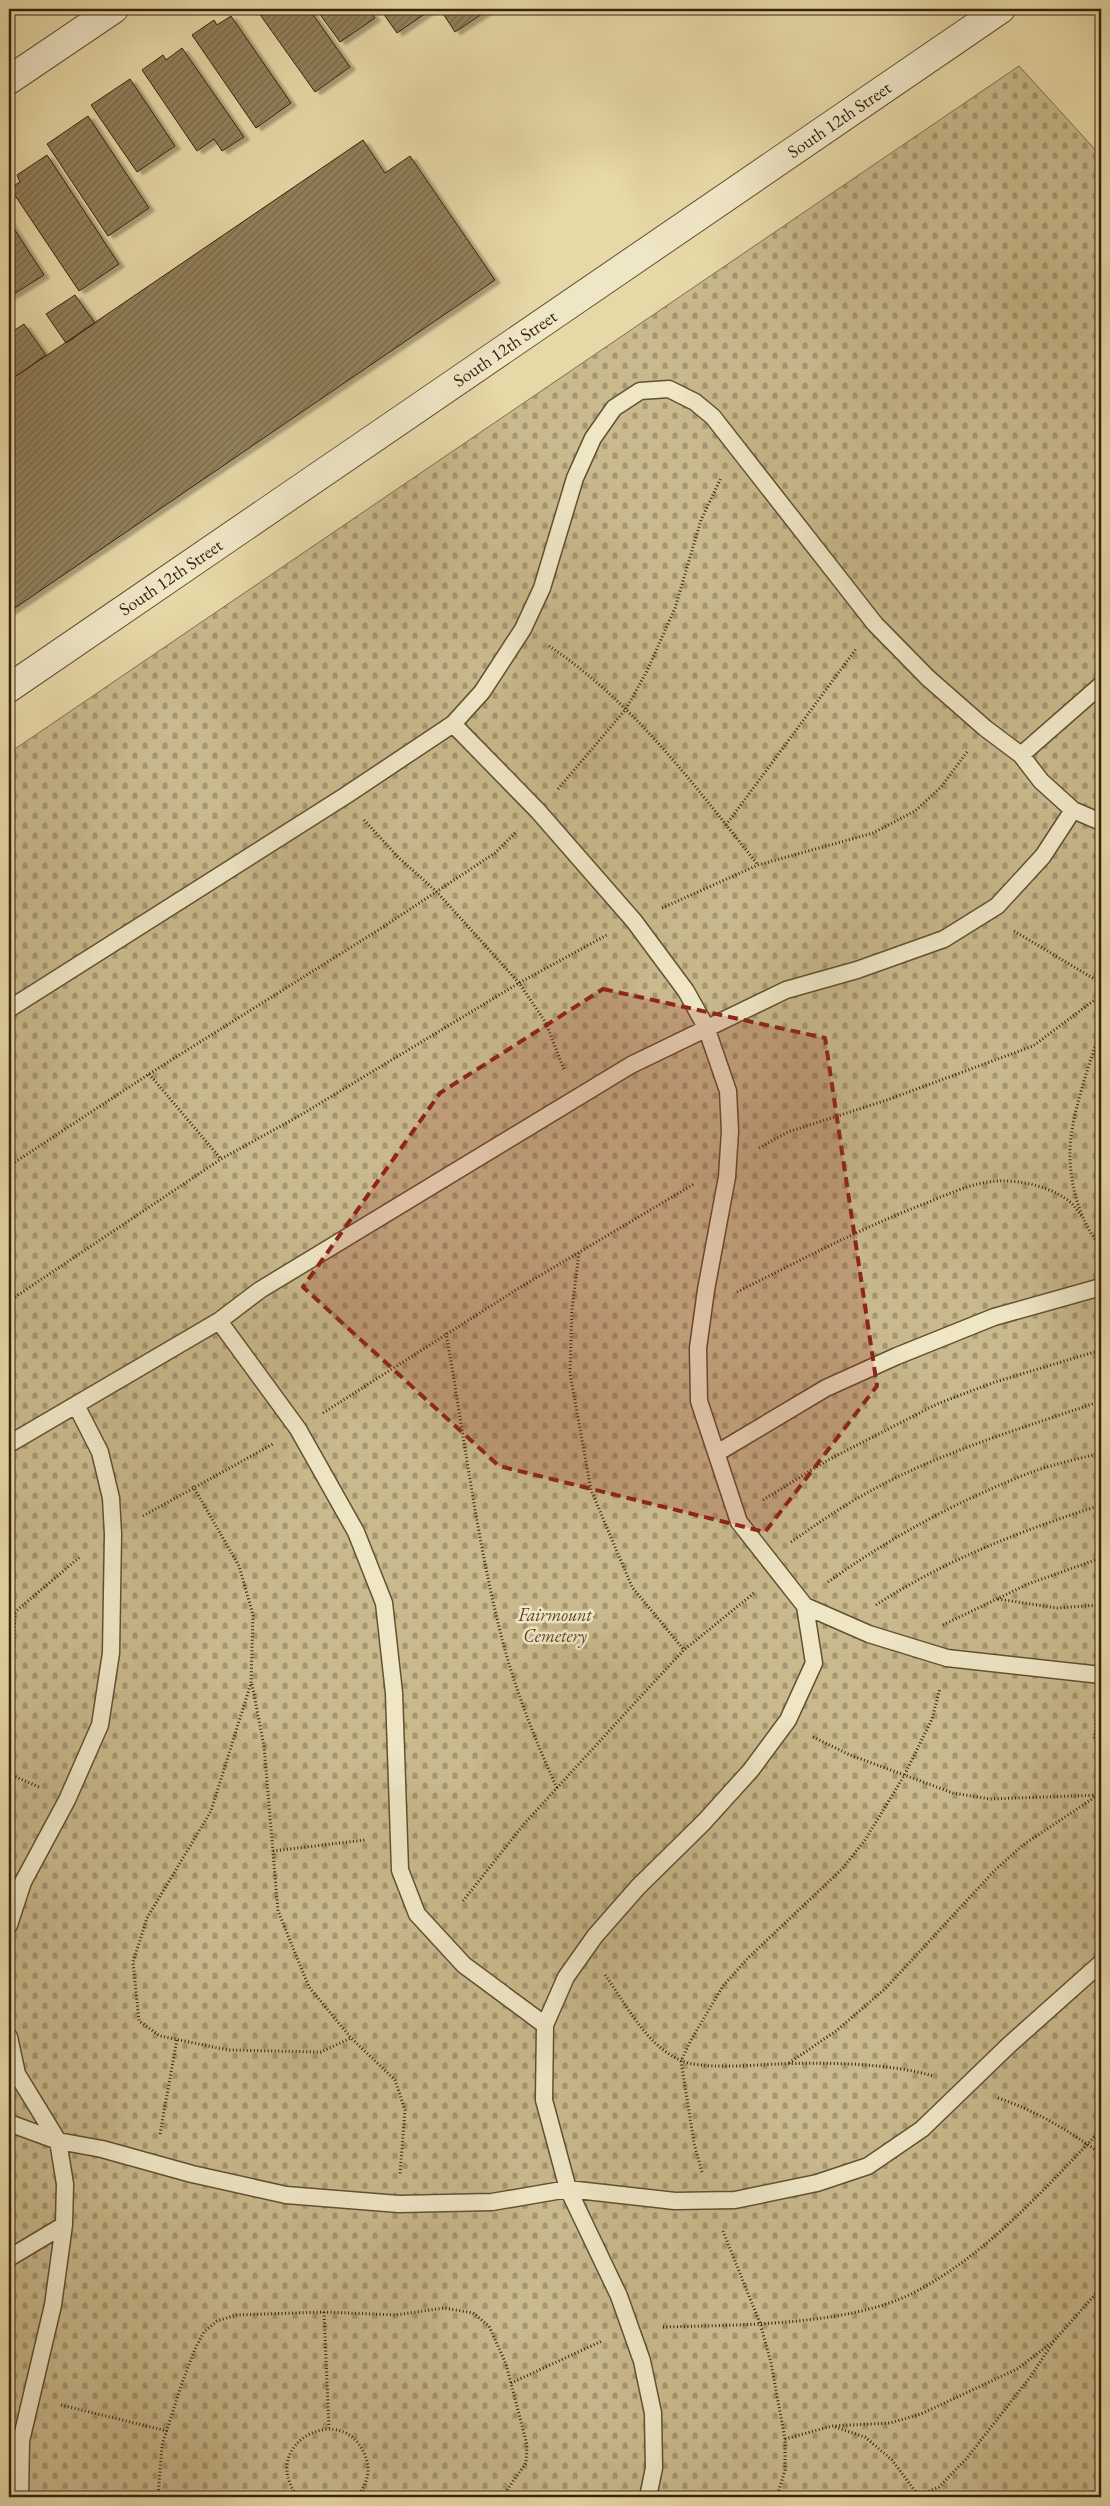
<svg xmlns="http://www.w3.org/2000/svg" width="1110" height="2506" font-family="'EB Garamond',serif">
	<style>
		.cemetery { fill: url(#cemetery-stones); stroke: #806e4c }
		.building { fill: url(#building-hatch); stroke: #36230b; filter: url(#shadow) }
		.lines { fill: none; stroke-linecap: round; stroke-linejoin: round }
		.service-casing { stroke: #625032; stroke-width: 19 }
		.tertiary-casing { stroke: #625032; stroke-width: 30 }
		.path { stroke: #36230b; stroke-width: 3; stroke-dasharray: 1 2.5; stroke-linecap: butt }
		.service { stroke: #efe6c6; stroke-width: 16 }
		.tertiary { stroke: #efe6c6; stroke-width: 28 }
		.marked { fill: #8f2418; fill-opacity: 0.2; stroke: #8f2418; stroke-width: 4; stroke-dasharray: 10 6; stroke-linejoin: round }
		.labels { text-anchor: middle; stroke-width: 5; stroke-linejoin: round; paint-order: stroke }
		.street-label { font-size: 18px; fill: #36230b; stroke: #efe6c6 }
		.park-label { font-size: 18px; font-style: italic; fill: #5b482b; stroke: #efe6c6 }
	</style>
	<defs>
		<pattern id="cemetery-stones" width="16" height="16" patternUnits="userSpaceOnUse" patternTransform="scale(1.25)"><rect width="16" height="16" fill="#c9b98c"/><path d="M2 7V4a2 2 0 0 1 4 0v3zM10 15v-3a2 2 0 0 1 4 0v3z" fill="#a49671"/></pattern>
		<pattern id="building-hatch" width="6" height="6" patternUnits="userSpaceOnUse" patternTransform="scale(1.25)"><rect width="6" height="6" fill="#92815c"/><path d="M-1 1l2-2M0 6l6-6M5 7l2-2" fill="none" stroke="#78694a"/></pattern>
		<filter id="shadow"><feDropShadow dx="5.5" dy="3" stdDeviation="1" flood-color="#0004"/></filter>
	</defs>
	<rect width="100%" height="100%" fill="#e7d8a7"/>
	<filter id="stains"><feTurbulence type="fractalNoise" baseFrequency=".004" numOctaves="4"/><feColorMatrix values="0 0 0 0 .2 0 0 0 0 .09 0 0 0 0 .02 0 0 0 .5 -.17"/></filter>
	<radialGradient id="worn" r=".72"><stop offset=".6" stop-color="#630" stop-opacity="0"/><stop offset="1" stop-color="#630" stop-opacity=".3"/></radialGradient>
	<path class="cemetery" d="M 1019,66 L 1101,156 L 1101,2497 L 9,2497 L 9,753 Z"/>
	<path class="building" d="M 256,9 L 309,9 L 350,67 L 315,92 Z
		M 316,9 L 369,9 L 375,18 L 340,42 Z
		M 380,9 L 432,9 L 397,33 Z
		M 440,9 L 487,9 L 488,10 L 455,32 Z
		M 231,16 L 291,103 L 256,128 L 192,35 L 214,20 L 217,25 Z
		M 182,48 L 244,137 L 222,151 L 214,139 L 197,151 L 142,70 L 163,55 L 166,60 Z
		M 130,79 L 175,146 L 137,172 L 91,105 Z
		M 88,116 L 149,208 L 108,236 L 47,144 Z
		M 363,140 L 385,173 L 410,156 L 495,280 L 9,612 L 9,381 Z
		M 47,155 L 119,264 L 79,291 L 10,188 L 20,182 L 17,175 Z
		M 9,221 L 44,275 L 9,297 Z
		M 75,295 L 95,323 L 66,343 L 46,314 Z
		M 24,324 L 46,355 L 9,381 L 9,334 Z"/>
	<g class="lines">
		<defs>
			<path id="service" d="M 453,724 L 538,811 L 634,921 L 686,991 L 706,1027 L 728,1091 L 730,1131 L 727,1177 L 706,1290 L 698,1348 L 699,1401 L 739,1522 L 805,1606
				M 1021,755 L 1101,685
				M 9,1009 L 345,796 L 453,724 L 482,692 L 523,629 L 542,588 L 575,478 L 593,438 L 614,408 L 640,391 L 669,389 L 695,402 L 713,417 L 875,624 L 928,678 L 985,728 L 1021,755 L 1041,781 L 1073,810 L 1101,822
				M 219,1321 L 298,1429 L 356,1532 L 384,1603 L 394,1693 L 400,1870 L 417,1914 L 464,1965 L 545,2025
				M 9,1444 L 219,1321 L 260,1290 L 631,1065 L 786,990 L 857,970 L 944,939 L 997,906 L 1043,856 L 1073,810
				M 717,1453 L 826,1388 L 897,1356 L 994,1317 L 1101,1287
				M 9,1925 L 23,1882 L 67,1800 L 100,1725 L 111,1653 L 113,1534 L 111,1498 L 100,1452 L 76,1405
				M 9,2037 L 17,2074 L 58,2141 L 65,2184 L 64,2225 L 9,2258
				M 9,2123 L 58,2141 L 102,2149 L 192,2174 L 286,2195 L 399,2204 L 492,2202 L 568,2189 L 675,2201 L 735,2200 L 817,2183 L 868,2166 L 922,2129 L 1009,2045 L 1101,1963
				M 20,2497 L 21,2441 L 53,2305 L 64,2225
				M 648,2497 L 654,2468 L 653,2413 L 642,2361 L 619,2296 L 568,2189 L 544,2100 L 545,2025 L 566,1977 L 595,1936 L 638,1887 L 704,1822 L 751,1770 L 788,1720 L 814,1663 L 805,1606 L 869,1634 L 947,1658 L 1101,1675"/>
			<g id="tertiary">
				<path d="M 9,80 L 114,9"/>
				<path id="s1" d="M 9,688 L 1001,9"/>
			</g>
		</defs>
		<use href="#service" class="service-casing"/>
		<use href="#tertiary" class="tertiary-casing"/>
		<path class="path" d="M 549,646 C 633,702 695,786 758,865
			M 558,789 L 626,709 L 647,671 L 675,608 L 701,520 L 721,478
			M 364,820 L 399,858 L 436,891 L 519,983 L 546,1023 L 564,1070
			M 726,825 L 856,649
			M 662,908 L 758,865 L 873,833 L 915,811 L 941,787 L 967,752
			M 1014,931 L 1101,983
			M 1101,1027 C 1091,1060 1069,1120 1070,1154 C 1070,1186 1080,1222 1101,1247
			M 149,1074 L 221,1159
			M 759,1148 L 788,1132 L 887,1100 L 1033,1046 L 1101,995
			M 9,1166 L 149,1074 L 380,929 L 495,853 L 517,831
			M 579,1253 L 572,1309 L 570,1373 L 591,1490 L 632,1587 L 684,1650
			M 737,1292 C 801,1260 863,1227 929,1202 C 951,1193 974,1182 998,1181 C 1021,1180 1052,1187 1070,1202 C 1075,1206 1078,1212 1082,1217
			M 9,1301 L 221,1159 L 299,1116 L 519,983 L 607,935
			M 446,1333 C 464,1434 476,1536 501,1635 C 514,1687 535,1740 557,1788
			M 323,1413 L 519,1288 L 694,1184
			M 193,1486 L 239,1566 L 253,1615 L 251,1683 L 211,1811 L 147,1918 L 133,1962 L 139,2021 L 160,2036 L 228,2050 L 321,2052 L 351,2038
			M 763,1500 L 828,1460 L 937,1404 L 995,1382 L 1101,1350
			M 143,1516 L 273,1444
			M 791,1542 C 813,1527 835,1511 858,1498 C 933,1454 1020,1429 1101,1401
			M 828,1582 C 891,1537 959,1500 1032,1472 C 1054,1464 1078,1459 1101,1453
			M 998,1599 L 1057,1608 L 1101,1605
			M 876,1605 C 945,1560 1023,1530 1101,1505
			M 9,1617 L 81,1556
			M 943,1625 L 1028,1584 L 1101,1558
			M 9,1672 L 13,1664 L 15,1611
			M 252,1684 L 264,1746 L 278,1911 L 309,1987 L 351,2038 L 395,2080 L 405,2110 L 400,2174
			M 1097,1706 L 1095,1738 L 1101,1762
			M 813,1737 L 850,1755 L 953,1793 L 990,1799 L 1101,1795
			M 9,1774 L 39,1787
			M 273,1851 L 365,1840
			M 463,1901 L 524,1824 L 642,1695 L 684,1650 L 754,1593
			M 605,1975 C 626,2004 646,2045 680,2060 C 700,2070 754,2065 778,2064 C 823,2062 890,2063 933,2076
			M 789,2063 L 836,2031 L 885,1989 L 995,1870 L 1023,1845 L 1095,1797
			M 998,2098 C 1036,2111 1068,2130 1101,2154
			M 160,2134 L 177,2039
			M 702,2172 L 694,2143 L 681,2061 L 691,2040 L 723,1986 L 748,1958 L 842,1869 L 865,1840 L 904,1776 L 932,1719 L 940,1688
			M 723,2231 L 760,2323 L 771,2363 L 785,2439 L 785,2470 L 777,2497
			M 324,2312 L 329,2428
			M 663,2327 C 735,2325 849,2326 913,2293 C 987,2255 1044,2189 1101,2130
			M 511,2383 L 602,2341
			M 61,2405 L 167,2431
			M 835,2427 L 865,2437 L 892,2460 L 918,2495
			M 785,2439 L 832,2426 L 890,2423 L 921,2414 L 1017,2369 L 1054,2341
			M 363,2491 L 376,2497
			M 158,2497 L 162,2445 L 182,2383 L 195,2349 L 204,2332 L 217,2321 L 236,2315 L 324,2312 L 396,2315 L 444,2308 L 473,2313 L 489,2326 L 506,2364 L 527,2445 L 526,2463 L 502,2497
			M 298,2497 C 256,2444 345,2397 366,2458 C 371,2472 366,2486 357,2497
			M 916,2497 L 939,2487 L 967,2458 L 1031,2376 L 1054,2341 L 1101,2288"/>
		<use href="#service" class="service"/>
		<use href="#tertiary" class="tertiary"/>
	</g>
	<path class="marked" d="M 603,989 L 825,1038 L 877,1386 L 765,1532 L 499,1466 L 303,1287 L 440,1093 Z"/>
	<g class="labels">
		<g class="street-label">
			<text dy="6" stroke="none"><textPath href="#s1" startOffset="1006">South 12th Street</textPath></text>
			<text dy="6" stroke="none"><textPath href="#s1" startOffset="601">South 12th Street</textPath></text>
			<text dy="6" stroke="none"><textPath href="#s1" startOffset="196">South 12th Street</textPath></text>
		</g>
		<g class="park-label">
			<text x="555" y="1621">Fairmount<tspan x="555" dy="21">Cemetery</tspan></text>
		</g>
	</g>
	<rect width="1110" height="2506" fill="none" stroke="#e7d8a7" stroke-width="30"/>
	<rect x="10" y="10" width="1090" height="2486" fill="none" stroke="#36230b" stroke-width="2.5"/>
	<rect x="15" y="15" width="1080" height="2476" fill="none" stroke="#36230b"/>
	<rect width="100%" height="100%" filter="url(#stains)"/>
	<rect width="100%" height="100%" fill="url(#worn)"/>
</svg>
